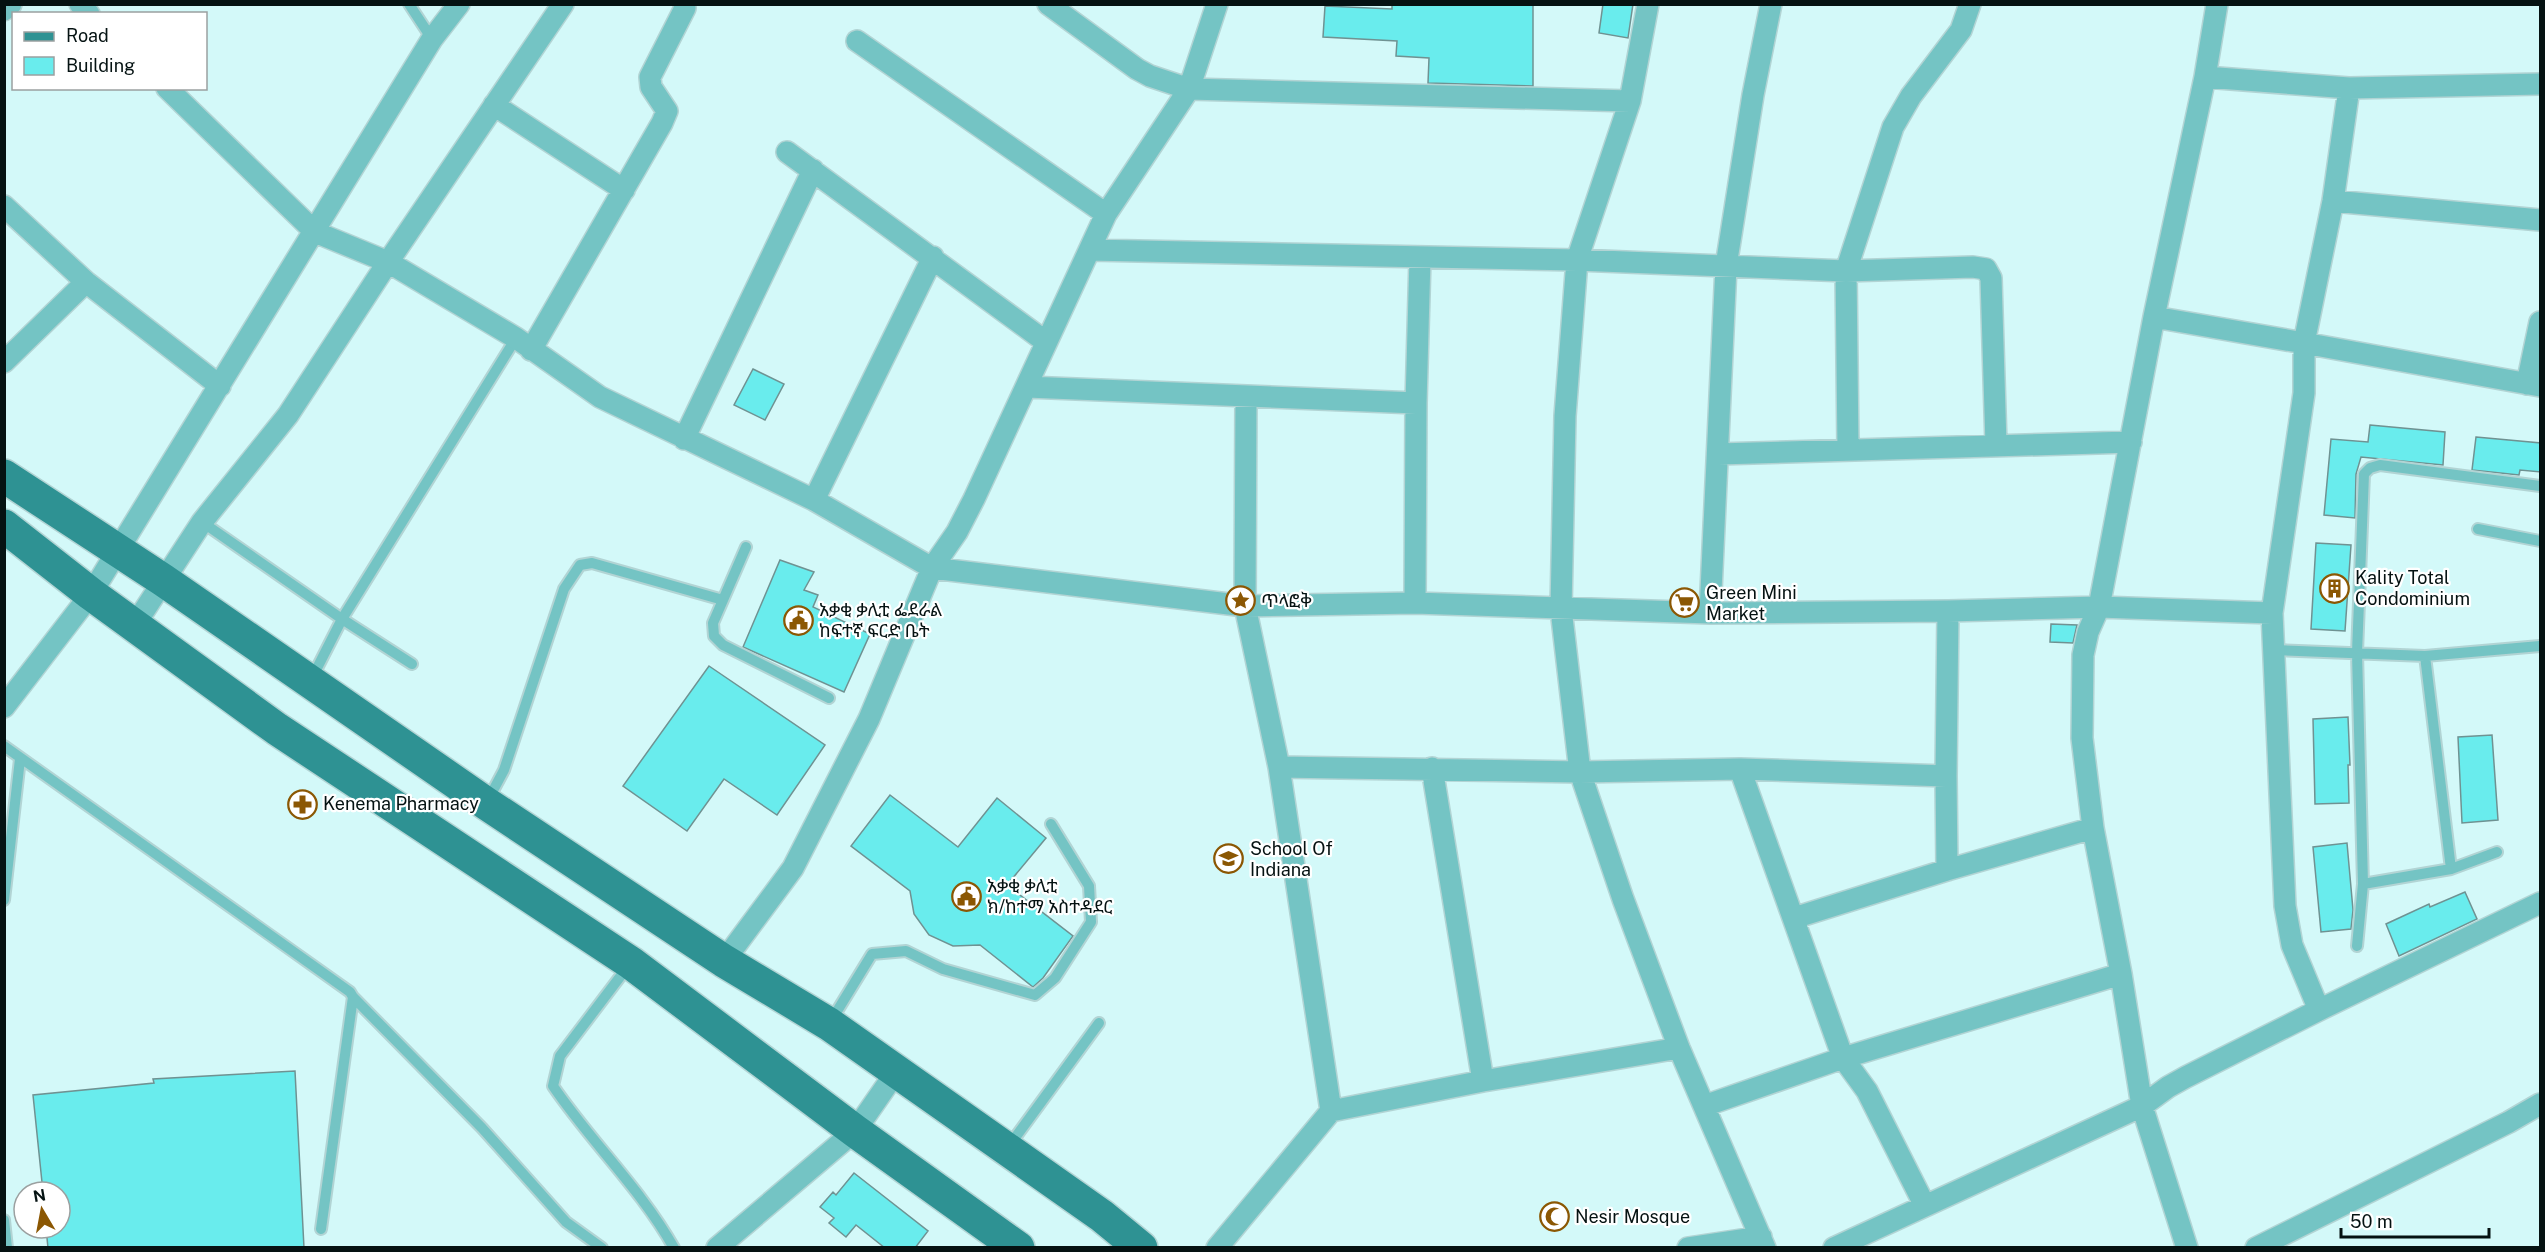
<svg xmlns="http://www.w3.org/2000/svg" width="2545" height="1252" font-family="'Public Sans','Noto Sans Ethiopic',sans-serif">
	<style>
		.building { fill: #69eced; stroke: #6f9292; stroke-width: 1.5 }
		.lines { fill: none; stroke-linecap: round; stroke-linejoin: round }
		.lane-casing { stroke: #b2d4d4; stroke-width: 14 }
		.street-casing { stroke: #b2d4d4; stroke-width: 24 }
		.primary-casing { stroke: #b2d4d4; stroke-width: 36 }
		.lane { stroke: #74c4c4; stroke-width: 10 }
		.street { stroke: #74c4c4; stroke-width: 21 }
		.primary { stroke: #2e9293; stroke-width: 33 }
		.labels { text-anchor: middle; stroke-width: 4.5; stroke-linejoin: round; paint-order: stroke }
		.poi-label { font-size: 18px; fill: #051212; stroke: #fff; text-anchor: start }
	</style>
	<rect width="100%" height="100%" fill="#d3f9f9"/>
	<path class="building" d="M 1392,4 L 1533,4 L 1533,86 L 1428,83 L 1429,58 L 1396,56 L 1397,41 L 1323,37 L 1325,6 L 1392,9 Z
		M 1603,4 L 1633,4 L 1628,38 L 1599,33 Z
		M 753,369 L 784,384 L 765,420 L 734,405 Z
		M 2370,425 L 2445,432 L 2443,465 L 2361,457 L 2356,474 L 2355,518 L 2324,515 L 2331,439 L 2368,442 Z
		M 2476,437 L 2541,443 L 2541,472 L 2520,470 L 2519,475 L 2472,470 Z
		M 2316,543 L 2351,545 L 2345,631 L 2311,629 Z
		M 780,560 L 814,572 L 804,590 L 818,595 L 813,607 L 870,634 L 844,692 L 743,647 Z
		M 2051,624 L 2077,625 L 2073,643 L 2050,642 Z
		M 709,666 L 825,745 L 777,815 L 724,779 L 687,831 L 623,786 Z
		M 2348,717 L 2350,765 L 2348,765 L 2349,803 L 2315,804 L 2313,719 Z
		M 2492,735 L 2498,820 L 2462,823 L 2458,737 Z
		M 890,795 L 958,847 L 997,798 L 1046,838 L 1007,885 L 1073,936 L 1043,978 L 1033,987 L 980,945 L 953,946 L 929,935 L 914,914 L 910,891 L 851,846 Z
		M 2347,843 L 2353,910 L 2351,929 L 2321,932 L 2313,847 Z
		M 2465,892 L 2477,919 L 2399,956 L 2386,924 L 2429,904 L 2430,907 Z
		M 295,1071 L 304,1248 L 48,1248 L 46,1228 L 60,1228 L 60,1192 L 43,1192 L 33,1095 L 154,1083 L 153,1079 Z
		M 854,1173 L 928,1231 L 915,1248 L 885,1248 L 856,1225 L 846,1237 L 829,1223 L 834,1218 L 820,1207 L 833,1192 L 836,1195 Z"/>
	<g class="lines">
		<defs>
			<path id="lane" d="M 409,4 L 432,39
				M 202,522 L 342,619 L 412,664
				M 2478,529 L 2540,541
				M 746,547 L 713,623 L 714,636 L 723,645 L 829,698
				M 2274,650 L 2425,656 L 2540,646
				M 2425,656 L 2451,869
				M 312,678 L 342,619 L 516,338
				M 4,746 L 350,992 L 353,997 L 321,1229
				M 488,800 L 504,770 L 564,589 L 580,565 L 592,563 L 723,600
				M 2363,884 L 2451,869 L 2497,852
				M 4,900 L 20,759
				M 2357,946 L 2363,884 L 2357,653 L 2364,474 L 2370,468 L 2380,465 L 2540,486
				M 629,965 L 560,1056 L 553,1086 C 591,1142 641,1189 674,1248
				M 353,997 L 482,1128 L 566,1222 L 602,1248
				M 831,1021 L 872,954 L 906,951 L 943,969 L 1035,995 L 1055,978 L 1091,922 L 1089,886 L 1051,824
				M 1009,1146 L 1099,1023
				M 4,1220 L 7,1248"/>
			<path id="street" d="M 80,4 L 89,14
				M 1048,4 L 1137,69 L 1150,76 L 1189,89 L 1630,101
				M 1217,4 L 1189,89 L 1106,214 L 974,499 L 957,532 L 932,568 L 1245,606 L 1246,396
				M 1648,4 L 1630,101 L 1577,260 L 1565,416 L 1561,609 L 1580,772 L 1623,899 L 1679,1048 L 1765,1248
				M 4,10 L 11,4
				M 857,41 L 1106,214
				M 2205,77 L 2349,88 L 2540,84
				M 167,88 L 315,232 L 388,262 L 516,338 L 600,397 L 814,500 L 932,568 L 869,719 L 793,868 L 724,961
				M 494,105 L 624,190
				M 787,152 L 1046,342
				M 2333,201 L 2540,220
				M 4,206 L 86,282 L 220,386
				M 1090,250 L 1577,260 L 1846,271 L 1893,127 L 1911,96 L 1961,30 L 1970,4
				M 2154,317 L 2304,343 L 2333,201 L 2349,88
				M 531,350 L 662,123 L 667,111 L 651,87 L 650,77 L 685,8 L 684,4
				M 4,362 L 86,282
				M 2527,384 L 2540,322
				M 1027,387 L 1416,403
				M 684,439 L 813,170
				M 1848,450 L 1846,271 L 1973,267 L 1986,269 L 1991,278 L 1996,445
				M 1718,454 L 2131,442
				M 814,500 L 933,257
				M 1415,603 L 1416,403 L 1420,258
				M 1710,613 L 1726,266 L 1753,95 L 1771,4
				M 2272,613 L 2304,393 L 2304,343 L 2540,386
				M 134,626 L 202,522 L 288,415 L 388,262 L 563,4
				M 4,707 L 91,594 L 432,39 L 459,4
				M 1279,767 L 1580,772 L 1740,769 L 1946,776 L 1948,611
				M 1432,768 L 1483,1081
				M 1740,769 L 1843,1058 L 1867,1091 L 1924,1204
				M 1946,776 L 1947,870
				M 1794,918 L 1947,870 L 2093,828
				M 1704,1106 L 1843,1058 L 2121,974
				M 1331,1111 L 1483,1081 L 1679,1048
				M 717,1248 L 855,1131 L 896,1072
				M 1217,1248 L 1331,1111 L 1279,767 L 1245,606 L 1415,603 L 1710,613 L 1948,611 L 2099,607 L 2272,613 L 2285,906 L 2292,945 L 2319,1010
				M 1688,1248 L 1761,1237
				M 1834,1248 L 2142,1106 L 2168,1087 L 2186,1077 L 2319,1010 L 2540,903
				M 2187,1248 L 2142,1106 L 2121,974 L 2093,828 L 2082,738 L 2083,655 L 2088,632 L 2099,607 L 2154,317 L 2205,77 L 2217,4
				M 2256,1248 L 2509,1122 L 2540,1104"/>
			<path id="primary" d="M 4,476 L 163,580 L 487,804 L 724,961 L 829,1024 L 1102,1216 L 1141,1248
				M 4,526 L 91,594 L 277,729 L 631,963 L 855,1131 L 1018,1248"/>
		</defs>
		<use href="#lane" class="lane-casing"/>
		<use href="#street" class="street-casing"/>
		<use href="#primary" class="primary-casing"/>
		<use href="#lane" class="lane"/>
		<use href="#street" class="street"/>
		<use href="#primary" class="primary"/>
	</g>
	<defs>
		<symbol id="building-ring" viewBox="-11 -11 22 22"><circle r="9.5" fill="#fff" stroke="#8b5703" stroke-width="1.5"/><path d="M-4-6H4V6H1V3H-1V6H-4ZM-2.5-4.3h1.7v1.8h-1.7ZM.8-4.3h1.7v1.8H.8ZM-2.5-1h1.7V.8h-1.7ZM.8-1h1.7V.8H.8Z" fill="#8b5703"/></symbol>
		<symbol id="sight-ring" viewBox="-11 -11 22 22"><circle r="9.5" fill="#fff" stroke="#8b5703" stroke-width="1.5"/><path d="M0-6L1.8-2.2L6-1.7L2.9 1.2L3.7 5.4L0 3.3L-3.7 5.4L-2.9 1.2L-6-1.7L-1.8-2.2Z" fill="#8b5703"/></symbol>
		<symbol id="supermarket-ring" viewBox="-11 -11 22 22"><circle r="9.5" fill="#fff" stroke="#8b5703" stroke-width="1.5"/><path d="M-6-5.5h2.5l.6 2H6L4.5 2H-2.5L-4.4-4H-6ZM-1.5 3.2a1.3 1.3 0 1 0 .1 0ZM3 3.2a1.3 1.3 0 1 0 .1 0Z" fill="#8b5703"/></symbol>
		<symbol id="civic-ring" viewBox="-11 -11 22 22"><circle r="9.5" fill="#fff" stroke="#8b5703" stroke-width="1.5"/><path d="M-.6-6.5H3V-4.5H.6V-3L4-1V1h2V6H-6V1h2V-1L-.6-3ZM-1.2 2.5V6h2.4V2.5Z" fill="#8b5703"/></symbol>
		<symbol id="pharmacy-ring" viewBox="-11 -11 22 22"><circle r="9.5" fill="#fff" stroke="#8b5703" stroke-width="1.5"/><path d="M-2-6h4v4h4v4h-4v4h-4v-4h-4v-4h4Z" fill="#8b5703"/></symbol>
		<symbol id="school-ring" viewBox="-11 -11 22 22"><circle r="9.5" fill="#fff" stroke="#8b5703" stroke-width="1.5"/><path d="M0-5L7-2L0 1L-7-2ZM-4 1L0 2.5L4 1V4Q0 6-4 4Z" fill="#8b5703"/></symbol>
		<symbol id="mosque-ring" viewBox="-11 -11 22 22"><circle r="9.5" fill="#fff" stroke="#8b5703" stroke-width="1.5"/><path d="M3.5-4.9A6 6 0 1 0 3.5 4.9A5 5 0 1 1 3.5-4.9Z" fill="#8b5703"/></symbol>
	</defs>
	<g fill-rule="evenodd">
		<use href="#building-ring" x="2318" y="572" width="33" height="33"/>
		<use href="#sight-ring" x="1224" y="584" width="33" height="33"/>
		<use href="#supermarket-ring" x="1668" y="586" width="33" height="33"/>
		<use href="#civic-ring" x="782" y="604" width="33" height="33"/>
		<use href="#pharmacy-ring" x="286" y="788" width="33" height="33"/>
		<use href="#school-ring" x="1212" y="842" width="33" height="33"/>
		<use href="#civic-ring" x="950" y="880" width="33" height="33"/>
		<use href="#mosque-ring" x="1538" y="1200" width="33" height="33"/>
	</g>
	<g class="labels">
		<g class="poi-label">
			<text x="2355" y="584">Kality Total<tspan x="2355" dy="21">Condominium</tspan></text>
			<text x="1706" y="599">Green Mini<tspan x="1706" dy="21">Market</tspan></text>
			<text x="1261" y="607">ጥላፎቅ</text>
			<text x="819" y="616">አቃቂ ቃሊቲ ፌደራል<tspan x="819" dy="21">ከፍተኛ ፍርድ ቤት</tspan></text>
			<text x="323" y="810">Kenema Pharmacy</text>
			<text x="1250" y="855">School Of<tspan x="1250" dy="21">Indiana</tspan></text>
			<text x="987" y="892">አቃቂ ቃሊቲ<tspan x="987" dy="21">ክ/ከተማ አስተዳደር</tspan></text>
			<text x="1575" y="1223">Nesir Mosque</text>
		</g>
	</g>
	<rect width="2545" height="1252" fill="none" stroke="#051212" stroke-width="12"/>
	<rect x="12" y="12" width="195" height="78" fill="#ffffff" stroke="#9ba0a0" stroke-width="1.5"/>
	<rect x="24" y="32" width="30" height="9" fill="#2e9293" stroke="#9ba0a0" stroke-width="1.5"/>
	<text x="66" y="42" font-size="18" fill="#051212">Road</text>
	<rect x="24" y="57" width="30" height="18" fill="#69eced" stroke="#9ba0a0" stroke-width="1.5"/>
	<text x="66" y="72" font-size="18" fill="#051212">Building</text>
	<g transform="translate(42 1210) rotate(350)"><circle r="28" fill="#ffffff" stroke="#9ba0a0" stroke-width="1.5"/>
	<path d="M0-4.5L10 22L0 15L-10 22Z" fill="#8b5703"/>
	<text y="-9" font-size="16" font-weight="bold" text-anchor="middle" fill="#051212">N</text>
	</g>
	<path d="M2341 1228v9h148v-9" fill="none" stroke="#051212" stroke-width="3"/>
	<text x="2350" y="1228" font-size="18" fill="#051212" stroke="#ffffff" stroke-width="4.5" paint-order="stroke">50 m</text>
</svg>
